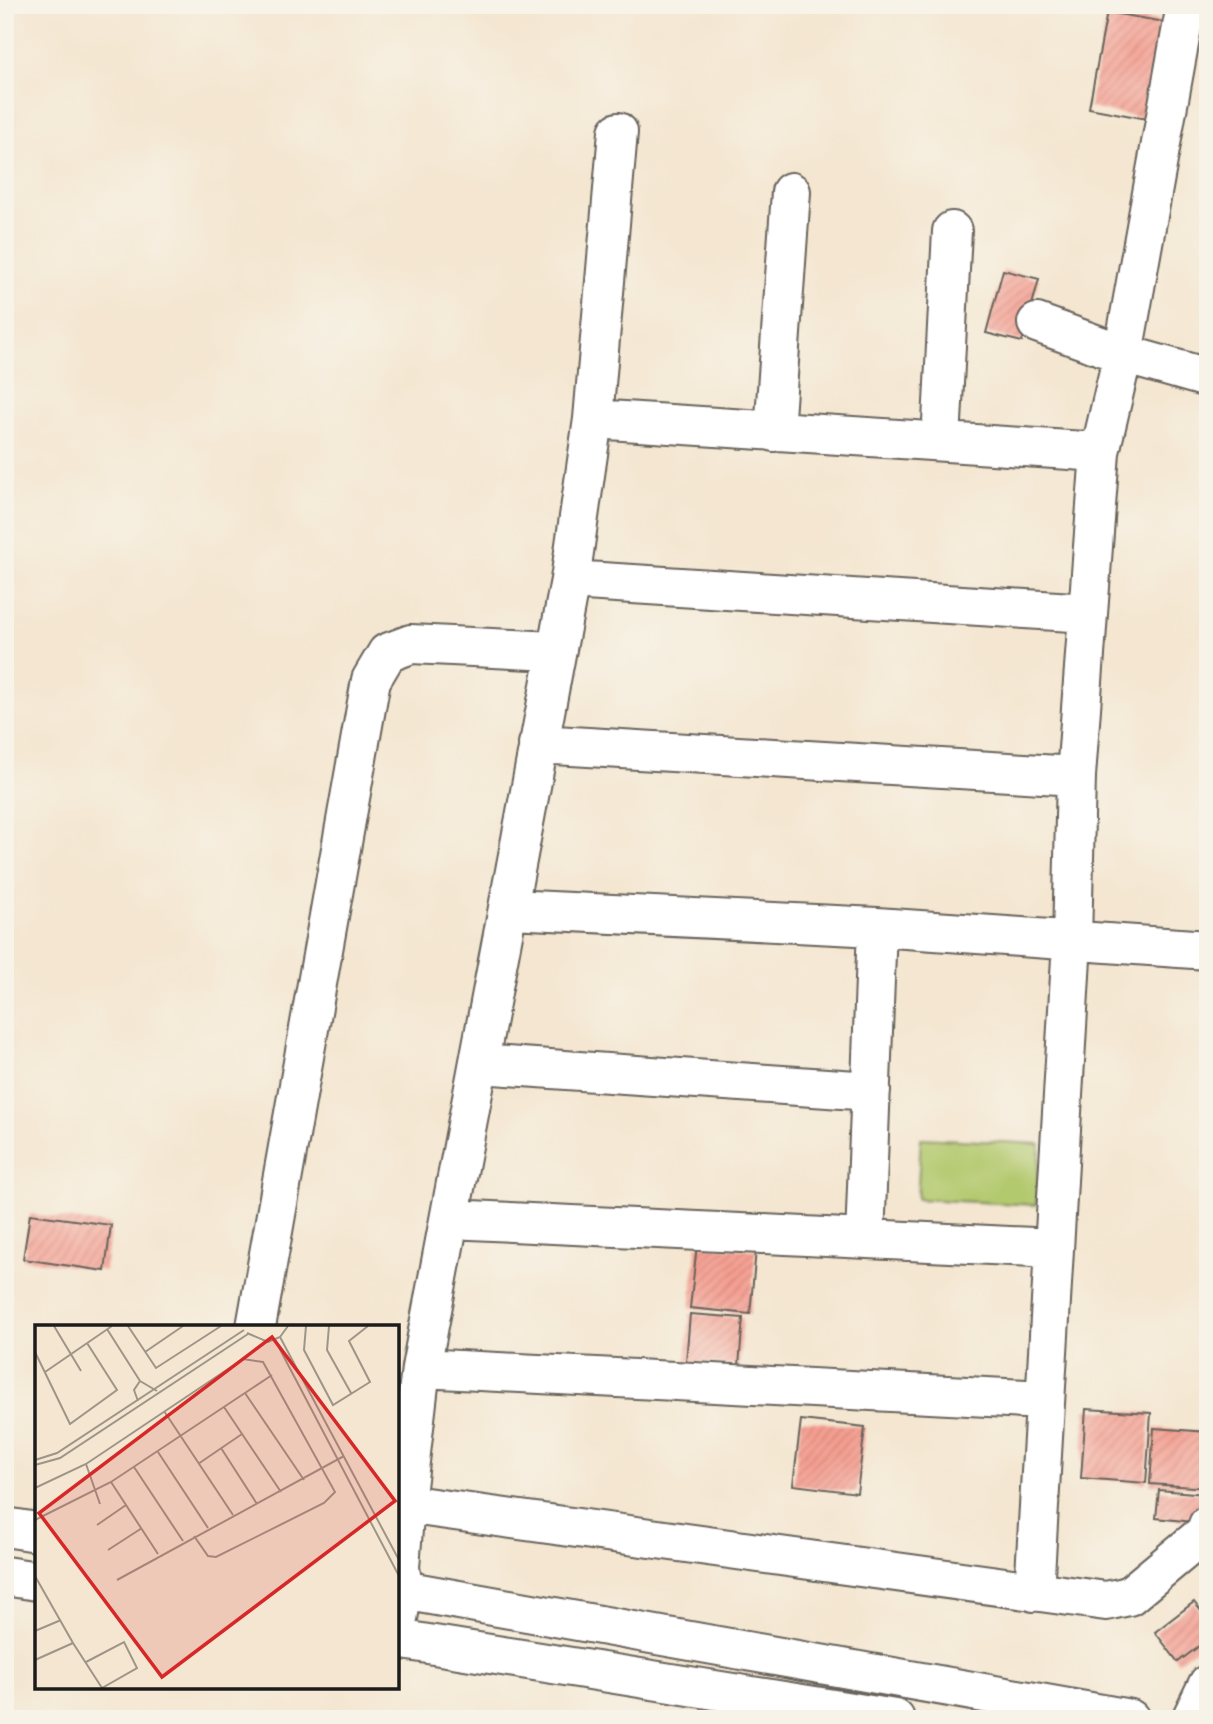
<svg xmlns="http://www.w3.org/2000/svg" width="1213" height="1724" font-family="'Balsamiq Sans',sans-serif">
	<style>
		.pitch { fill: #b3c96e; stroke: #687245; stroke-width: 2 }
		.building { fill: url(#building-hatch) }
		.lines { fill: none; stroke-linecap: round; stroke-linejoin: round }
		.minor-casing { stroke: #68635b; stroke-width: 42 }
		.minor { stroke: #fff; stroke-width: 38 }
		.inset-road { fill: none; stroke: #9e9588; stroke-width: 2 }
		.view { fill: #d62828; fill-opacity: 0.15; stroke: #d62828; stroke-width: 3.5 }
		.inset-edge { fill: none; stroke: #1c1c1c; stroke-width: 3.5 }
	</style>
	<defs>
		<pattern id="building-hatch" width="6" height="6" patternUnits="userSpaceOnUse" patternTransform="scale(1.75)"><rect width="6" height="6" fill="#f59e91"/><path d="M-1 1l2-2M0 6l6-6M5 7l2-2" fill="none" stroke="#d1887c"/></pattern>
	</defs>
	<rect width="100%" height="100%" fill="#f7f3e8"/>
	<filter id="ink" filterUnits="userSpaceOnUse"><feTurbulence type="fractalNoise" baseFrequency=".0143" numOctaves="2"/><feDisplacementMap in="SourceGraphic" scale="14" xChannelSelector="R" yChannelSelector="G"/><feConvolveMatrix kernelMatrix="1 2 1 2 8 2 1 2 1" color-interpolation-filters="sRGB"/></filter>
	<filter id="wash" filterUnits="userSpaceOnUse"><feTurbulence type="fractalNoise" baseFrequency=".00686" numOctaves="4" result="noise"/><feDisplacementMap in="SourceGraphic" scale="28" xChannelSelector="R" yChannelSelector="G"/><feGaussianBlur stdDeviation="1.57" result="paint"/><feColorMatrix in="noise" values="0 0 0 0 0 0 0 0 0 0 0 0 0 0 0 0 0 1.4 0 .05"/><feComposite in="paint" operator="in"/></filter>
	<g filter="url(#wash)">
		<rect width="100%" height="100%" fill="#f4e6d0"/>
		<path class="pitch" d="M 921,1138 L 1040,1144 L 1036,1205 L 917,1199 Z"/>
		<g id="blocks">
			<path class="building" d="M 1107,12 L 1176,24 L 1158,121 L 1089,108 Z
				M 1003,270 L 1039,279 L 1022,342 L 986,333 Z
				M 30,1214 L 111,1225 L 105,1271 L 23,1259 Z
				M 697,1245 L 756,1250 L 750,1314 L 690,1308 Z
				M 690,1314 L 743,1318 L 739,1366 L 686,1362 Z
				M 1086,1409 L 1151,1413 L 1146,1483 L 1081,1478 Z
				M 801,1420 L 865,1427 L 857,1493 L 793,1485 Z
				M 1154,1428 L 1208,1432 L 1208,1488 L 1150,1484 Z
				M 1159,1490 L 1205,1494 L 1203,1523 L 1156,1518 Z
				M 1194,1602 L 1208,1620 L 1208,1639 L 1178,1662 L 1155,1632 Z"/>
		</g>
	</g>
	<g filter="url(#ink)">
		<use href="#blocks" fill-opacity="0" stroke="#68635b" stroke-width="2"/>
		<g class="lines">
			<defs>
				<path id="minor" d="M 1037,323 L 1123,354 L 1208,378
					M 593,419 L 1100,452
					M 774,432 L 791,192
					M 941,441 L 952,231
					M 570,580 L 1088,613
					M 538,744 L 1076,776
					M 510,909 L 877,927 L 1208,950
					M 479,1064 L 871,1091
					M 450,1219 L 1054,1248
					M 865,1239 L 877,927
					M 256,1327 L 371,680 L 387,653 L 411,644 L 554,651
					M 421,1368 L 1045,1400
					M 397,1503 L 1106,1601 L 1129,1596 L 1206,1532 L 1208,1525
					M 5,1527 L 37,1532
					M 5,1576 L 37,1581
					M 397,1589 L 1130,1719
					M 1034,1592 L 1072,941 L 1076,776 L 1100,452 L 1123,354 L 1186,5
					M 397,1624 L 403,1590 L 400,1567 L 405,1504 L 421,1368 L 570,580 L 593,419 L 618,132
					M 397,1639 L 895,1719
					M 1191,1719 L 1208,1684"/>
			</defs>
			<use href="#minor" class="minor-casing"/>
			<use href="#minor" class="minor"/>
		</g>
	</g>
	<g transform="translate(35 1325)">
		<rect width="364" height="364" fill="#f4e6d0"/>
		<path class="inset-road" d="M 19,1 L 46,46M 93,1 L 121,43 L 186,1M 271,1 L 269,25 L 298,80 L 335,57 L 314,16 L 333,1M 294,1 L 292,25 L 316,68M 72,4 L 105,56M 212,8 L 233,17 L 245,12 L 253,1M 245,12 L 364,235M 240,15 L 364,251M 0,27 L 35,99 L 82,65 L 52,18M 110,27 L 148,1M 10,47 L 77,1M 210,68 L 269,155M 103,76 L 99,65 L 105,56 L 122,66M 189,82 L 246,167M 129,86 L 198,190M 186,123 L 222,179M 123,127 L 173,203M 0,135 L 22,128 L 209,5M 51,139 L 65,179M 163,139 L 207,109M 0,140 L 25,133 L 213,9M 99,142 L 148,216M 76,157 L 123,229M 0,163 L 51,139 L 208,34 L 228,37 L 300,167 L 289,178 L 181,232 L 173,231 L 159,211M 0,195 L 76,157 L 237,50M 62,200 L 91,180M 73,225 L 107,203M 0,251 L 38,318 L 67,363 L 102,343 L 89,317 L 51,337M 82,255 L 309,131M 0,306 L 26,295M 0,335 L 38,318"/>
		<path class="view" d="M 237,12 L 360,176 L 127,352 L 4,188 Z"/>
		<rect width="364" height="364" class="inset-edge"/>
	</g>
	<rect width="1213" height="1724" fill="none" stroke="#f7f3e8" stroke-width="28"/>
</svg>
